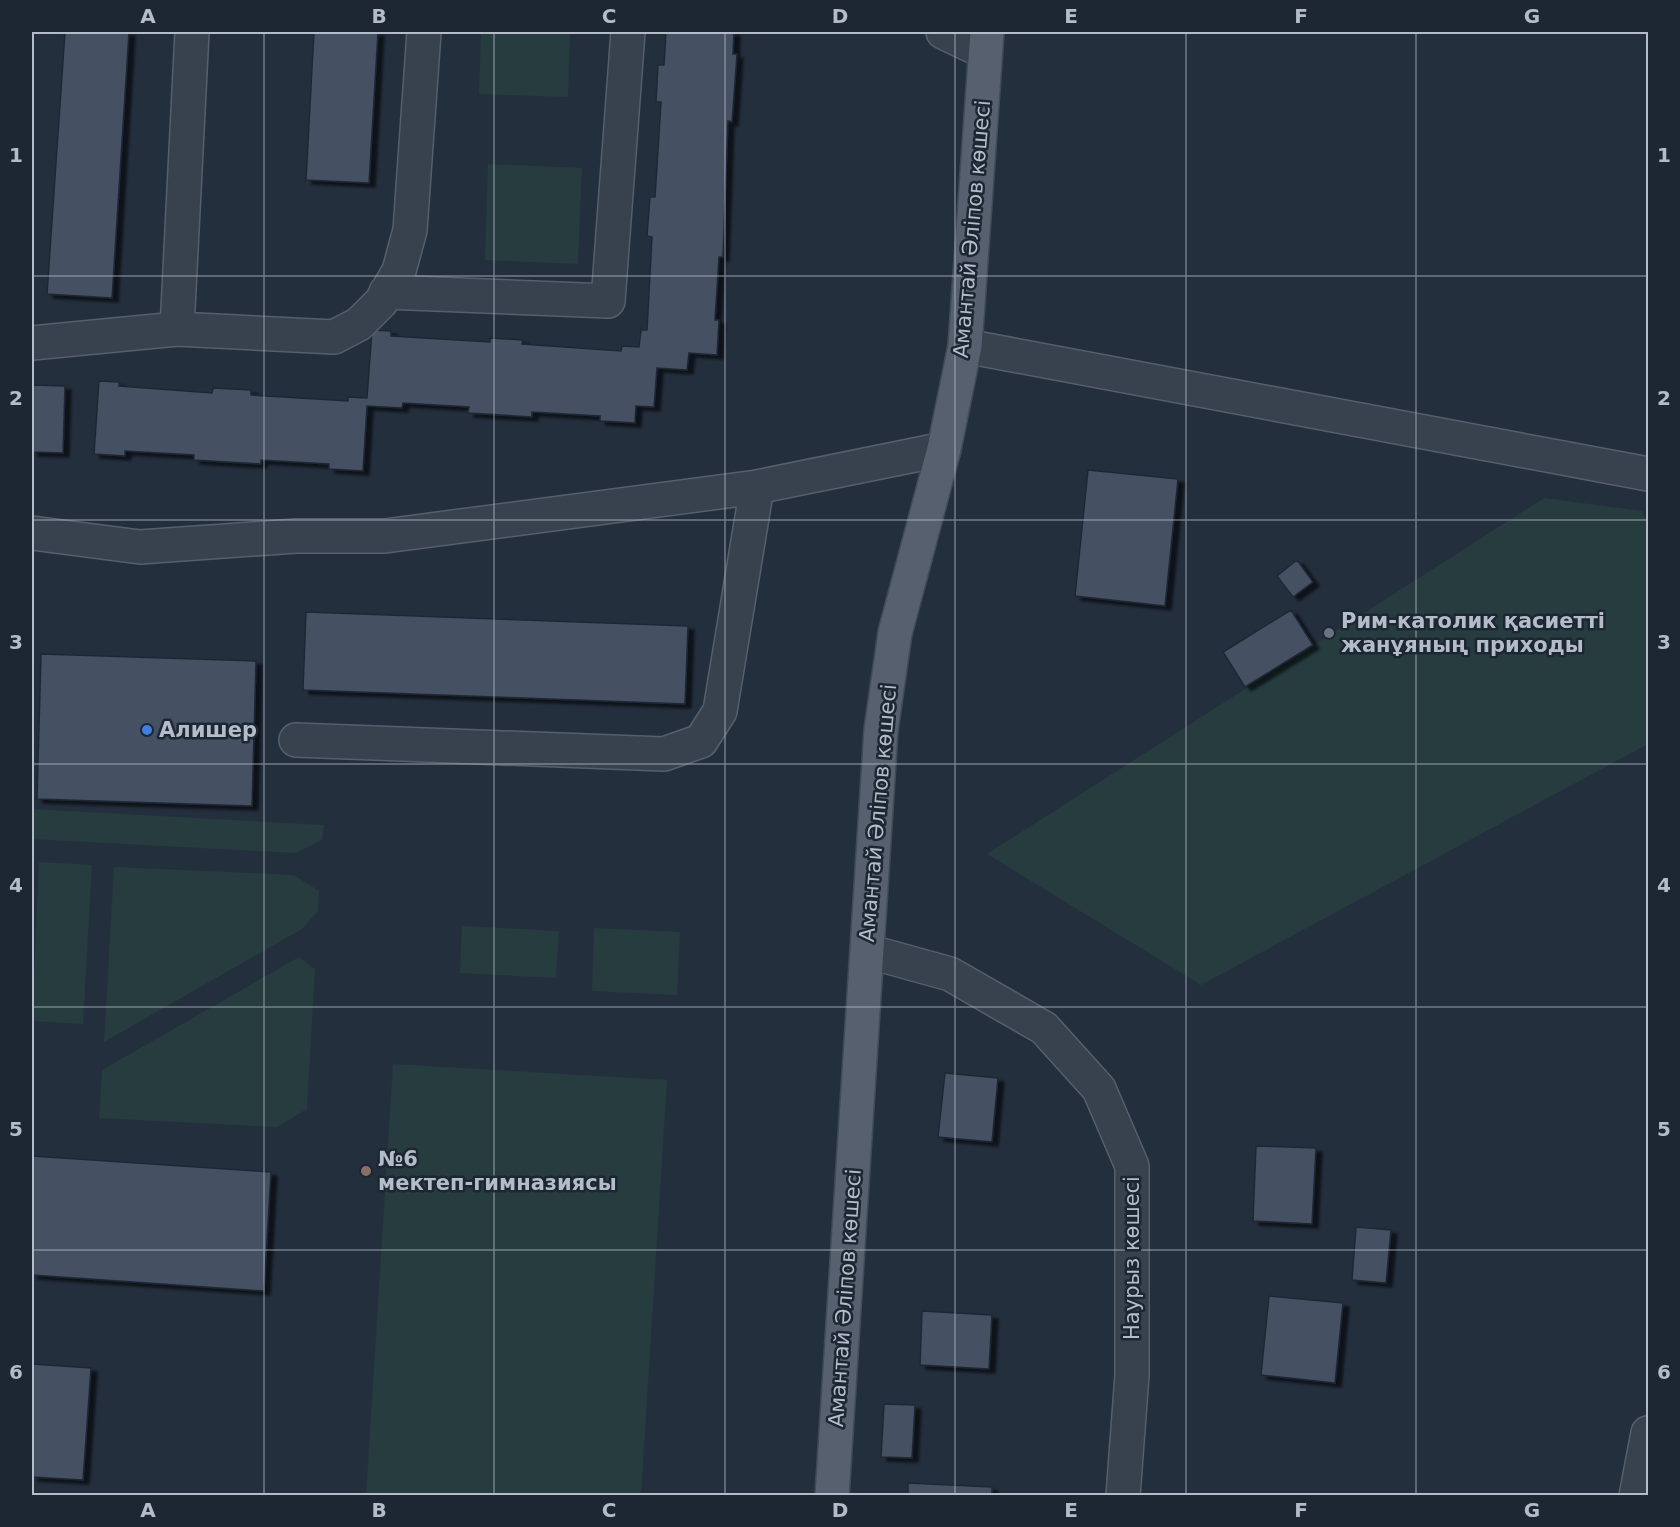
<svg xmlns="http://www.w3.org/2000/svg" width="1680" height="1527" font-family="'DejaVu Sans',sans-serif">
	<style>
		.green { fill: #263c3f }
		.building { fill: #455162; stroke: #1f2835; stroke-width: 1.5; filter: url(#shadow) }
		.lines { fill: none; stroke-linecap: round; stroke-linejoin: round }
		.minor-casing { stroke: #565f6c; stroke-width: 36 }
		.major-casing { stroke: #414a57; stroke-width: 36 }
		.minor { stroke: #38414e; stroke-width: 33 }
		.major { stroke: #56606e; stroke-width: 33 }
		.grid { fill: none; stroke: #b4bcc9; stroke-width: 1.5; stroke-opacity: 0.55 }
		.worship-dot { fill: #6b7280; stroke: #1d2633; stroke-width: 2 }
		.shop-dot { fill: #3f7fe0; stroke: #1d2633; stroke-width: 2 }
		.education-dot { fill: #8d6e63; stroke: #1d2633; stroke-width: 2 }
		.labels { text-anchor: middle; stroke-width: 5; stroke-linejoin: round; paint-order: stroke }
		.street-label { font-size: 21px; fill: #b4bcc9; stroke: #1d2633 }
		.poi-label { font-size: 21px; font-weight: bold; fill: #b4bcc9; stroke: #1d2633; text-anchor: start }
		.neatline { fill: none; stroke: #b4bcc9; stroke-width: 2 }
		.grid-label { font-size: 20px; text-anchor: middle; font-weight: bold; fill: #b4bcc9 }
	</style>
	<defs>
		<filter id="shadow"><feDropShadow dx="6" dy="4" stdDeviation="1.5" flood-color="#0009"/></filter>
	</defs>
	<rect width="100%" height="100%" fill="#242f3e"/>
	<path class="green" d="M 481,32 L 570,32 L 568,97 L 479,94 Z
		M 488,164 L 582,168 L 578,264 L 485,260 Z
		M 1544,498 L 1642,511 L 1648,523 L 1648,744 L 1201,985 L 987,854 Z
		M 32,809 L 324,825 L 322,840 L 296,853 L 32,839 Z
		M 39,862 L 92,865 L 83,1024 L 32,1021 Z
		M 114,867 L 294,875 L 319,891 L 318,911 L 302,929 L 104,1042 Z
		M 462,926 L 559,931 L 556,978 L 460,973 Z
		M 594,928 L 680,932 L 677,995 L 592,991 Z
		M 299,957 L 315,969 L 307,1109 L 277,1127 L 99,1118 L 102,1070 Z
		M 393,1064 L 667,1080 L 641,1495 L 366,1495 Z"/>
	<path class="building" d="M 65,32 L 129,32 L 112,298 L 47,294 Z
		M 314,32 L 378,32 L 369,183 L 306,180 Z
		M 666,32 L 734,32 L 733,54 L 737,54 L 732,122 L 728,121 L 723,257 L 719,257 L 715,320 L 719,320 L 717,355 L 689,353 L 687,370 L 657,368 L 654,407 L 636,406 L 635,423 L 600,421 L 600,416 L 532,412 L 532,417 L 468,413 L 469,407 L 403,403 L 402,408 L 367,406 L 363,471 L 329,469 L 329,464 L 261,460 L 261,464 L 194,460 L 194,455 L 125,451 L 125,456 L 94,454 L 99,381 L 119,382 L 119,386 L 212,393 L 213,388 L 251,390 L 251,395 L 348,401 L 348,397 L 367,398 L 372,330 L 391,331 L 391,336 L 490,342 L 490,338 L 523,340 L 522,344 L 621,351 L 622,346 L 639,347 L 641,330 L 647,330 L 652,237 L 647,236 L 650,197 L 655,197 L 661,102 L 656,102 L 658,65 L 664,65 Z
		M 32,385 L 65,386 L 63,453 L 32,452 Z
		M 1088,470 L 1178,479 L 1165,606 L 1075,596 Z
		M 1297,560 L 1313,582 L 1293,597 L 1277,576 Z
		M 1291,610 L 1313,645 L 1245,687 L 1223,652 Z
		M 306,612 L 688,626 L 685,704 L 303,690 Z
		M 41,654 L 256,661 L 252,806 L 37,799 Z
		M 945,1073 L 998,1078 L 992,1142 L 938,1137 Z
		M 1256,1146 L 1316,1148 L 1312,1224 L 1253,1221 Z
		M 32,1156 L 271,1172 L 264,1291 L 32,1275 Z
		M 1356,1227 L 1391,1230 L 1386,1283 L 1352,1280 Z
		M 1269,1296 L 1343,1303 L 1335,1383 L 1261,1375 Z
		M 922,1311 L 992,1315 L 989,1369 L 920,1365 Z
		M 32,1364 L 91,1368 L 83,1480 L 32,1477 Z
		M 884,1404 L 915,1405 L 912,1458 L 881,1457 Z
		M 908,1483 L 992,1487 L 992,1496 L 908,1496 Z"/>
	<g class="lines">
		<defs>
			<path id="minor" d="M 943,32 L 985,52
				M 386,292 L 608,301 L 628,32
				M 177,329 L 192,32
				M 32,343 L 177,329 L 334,337 L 359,324 L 381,302 L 399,271 L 410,230 L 424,32
				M 965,346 L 1648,474
				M 32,533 L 140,547 L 296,536 L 385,536 L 757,487 L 944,449
				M 296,740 L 664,754 L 701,741 L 720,711 L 757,487
				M 867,951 L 950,974 L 1044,1028 L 1099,1089 L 1132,1166 L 1132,1375 L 1123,1496
				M 1636,1496 L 1648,1433"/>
			<path id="major" d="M 832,1496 L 881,730 L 895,633 L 944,449 L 965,346 L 987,32"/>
		</defs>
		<use href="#minor" class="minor-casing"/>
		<use href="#major" class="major-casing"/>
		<use href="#minor" class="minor"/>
		<use href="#major" class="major"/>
	</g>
	<path class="grid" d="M 264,32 L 264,1496M 494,32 L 494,1496M 725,32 L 725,1496M 955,32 L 955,1496M 1186,32 L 1186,1496M 1416,32 L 1416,1496M 32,276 L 1648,276M 32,520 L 1648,520M 32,764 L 1648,764M 32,1007 L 1648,1007M 32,1250 L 1648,1250"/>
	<circle class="worship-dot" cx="1329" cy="633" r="6"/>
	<circle class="shop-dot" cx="147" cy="730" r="6"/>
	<circle class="education-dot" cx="366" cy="1171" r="6"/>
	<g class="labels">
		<g class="street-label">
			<text transform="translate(972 229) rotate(-85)" y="7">Амантай Әліпов көшесі</text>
			<text transform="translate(878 813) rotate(-85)" y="7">Амантай Әліпов көшесі</text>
			<text transform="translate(1132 1258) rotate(-90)" y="7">Наурыз көшесі</text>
			<text transform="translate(845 1298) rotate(-86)" y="7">Амантай Әліпов көшесі</text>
		</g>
		<g class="poi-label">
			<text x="1341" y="628">Рим-католик қасиетті<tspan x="1341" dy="24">жанұяның приходы</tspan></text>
			<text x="159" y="737">Алишер</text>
			<text x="378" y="1166">№6<tspan x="378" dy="24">мектеп-гимназиясы</tspan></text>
		</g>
	</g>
	<rect width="1680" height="1527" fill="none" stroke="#1d2633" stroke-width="66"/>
	<rect x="33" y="33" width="1614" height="1461" class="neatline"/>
	<g class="grid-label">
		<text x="148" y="23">A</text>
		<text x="379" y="23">B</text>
		<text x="609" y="23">C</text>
		<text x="840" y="23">D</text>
		<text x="1071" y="23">E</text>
		<text x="1301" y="23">F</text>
		<text x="1532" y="23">G</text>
		<text x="16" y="162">1</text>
		<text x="1664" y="162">1</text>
		<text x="16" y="405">2</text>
		<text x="1664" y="405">2</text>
		<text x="16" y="649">3</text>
		<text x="1664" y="649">3</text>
		<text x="16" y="892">4</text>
		<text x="1664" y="892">4</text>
		<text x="16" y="1136">5</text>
		<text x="1664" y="1136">5</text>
		<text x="16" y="1379">6</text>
		<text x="1664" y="1379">6</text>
		<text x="148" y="1517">A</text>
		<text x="379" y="1517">B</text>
		<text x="609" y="1517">C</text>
		<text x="840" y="1517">D</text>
		<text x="1071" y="1517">E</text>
		<text x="1301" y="1517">F</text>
		<text x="1532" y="1517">G</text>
	</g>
</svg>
